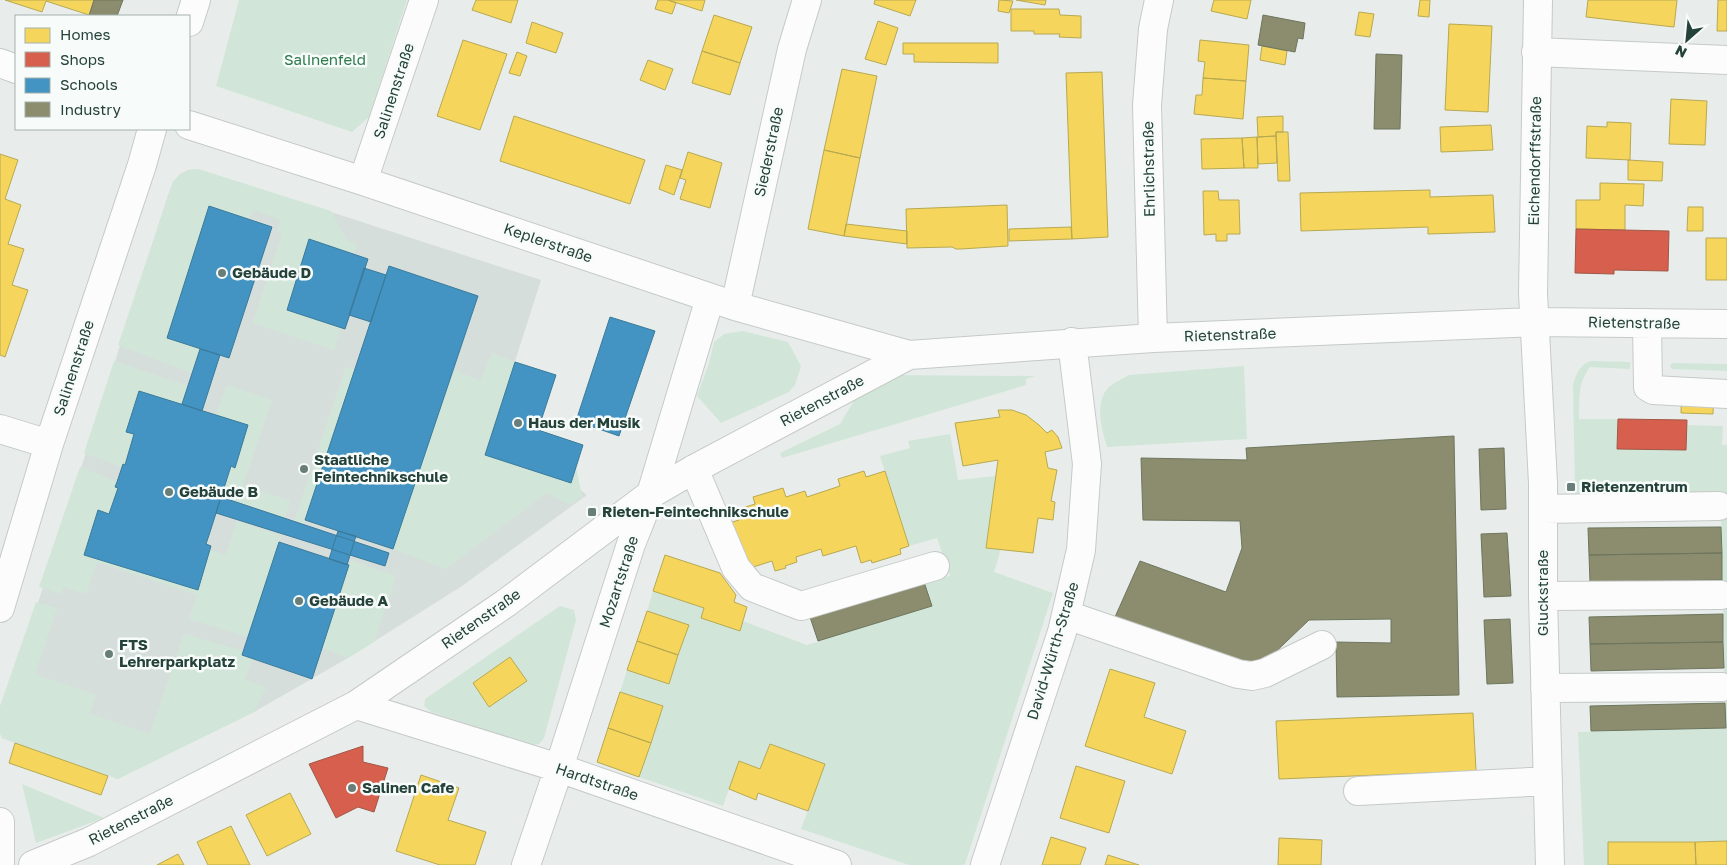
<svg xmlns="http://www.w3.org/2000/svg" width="1727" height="865" font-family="'Golos Text',sans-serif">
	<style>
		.built { fill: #d6dedb }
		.green { fill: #d1e6d8 }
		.homes { fill: #f6d55c; stroke: #b7a952 }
		.shops { fill: #d6604d; stroke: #a15747 }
		.schools { fill: #4393c3; stroke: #3a7b9a }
		.industry { fill: #8c8c6e; stroke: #6d765e }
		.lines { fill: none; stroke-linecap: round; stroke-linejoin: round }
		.minor-casing { stroke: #c5cac8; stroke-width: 30 }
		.minor { stroke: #fcfcfc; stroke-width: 28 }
		.poi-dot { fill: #697e78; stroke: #f7fbf9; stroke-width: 2 }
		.labels { text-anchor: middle; stroke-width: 5; stroke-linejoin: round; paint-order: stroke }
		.park-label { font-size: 15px; fill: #2d7a4b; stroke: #f7fbf9 }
		.street-label { font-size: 15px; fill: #24423a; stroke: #f7fbf9 }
		.poi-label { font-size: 15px; font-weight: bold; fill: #24423a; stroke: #f7fbf9; text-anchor: start }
	</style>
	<rect width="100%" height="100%" fill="#e8edeb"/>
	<path class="built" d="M 198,169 L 541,280 L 485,455 L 571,483 L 587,495 L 462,586 L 348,658 L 254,712 L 117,779 L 0,722 L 168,195 L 173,182 L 180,174 L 188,170 Z"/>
	<path class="green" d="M 239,0 L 407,0 L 369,117 L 352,132 L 216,86 Z
		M 198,169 L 331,211 L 347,241 L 357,244 L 354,254 L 309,240 L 287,310 L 341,328 L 334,350 L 253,323 L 282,234 L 277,231 L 281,220 L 254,210 L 248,219 L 209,206 L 167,337 L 200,349 L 192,373 L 118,345 L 173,182 C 181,173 186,170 198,169 Z
		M 743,331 L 788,342 L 801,366 L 795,385 L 789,392 L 721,423 L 697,396 L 709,363 L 714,342 L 724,334 Z
		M 492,353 L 515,362 L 485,455 L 571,483 L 576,467 L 582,496 L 570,505 L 547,493 L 446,569 L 393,549 L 453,370 L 481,381 Z
		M 114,361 L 188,386 L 182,404 L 139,392 L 127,432 L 134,434 L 125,465 L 123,464 L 122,467 L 84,453 Z
		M 1590,361 L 1630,362 L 1630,369 L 1590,367 C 1577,385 1580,398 1579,419 L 1618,419 L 1617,448 L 1686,425 L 1723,426 L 1722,445 L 1727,445 L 1727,497 L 1719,497 L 1714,492 L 1575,494 L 1573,385 C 1576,374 1579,366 1590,361 Z
		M 1672,363 L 1727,364 L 1727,371 L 1672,369 L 1670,366 Z
		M 1244,366 L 1247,439 L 1107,447 C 1102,431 1094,403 1108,388 C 1113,383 1122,379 1129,375 Z
		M 346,367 L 355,370 L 304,524 L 294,521 Z
		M 892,375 L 1035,376 L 1026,379 L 1026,385 L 782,458 L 780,453 L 840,424 L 858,394 Z
		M 227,385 L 272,400 L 243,485 L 290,501 L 285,518 L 221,497 L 231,466 L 235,467 L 248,426 L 216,415 Z
		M 950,434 L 958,480 L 996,476 L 986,548 L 1001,549 L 994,572 L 1053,593 L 965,864 L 963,865 L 909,865 L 801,829 L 825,764 L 770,744 L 760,769 L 739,761 L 723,806 L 639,777 L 663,706 L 620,692 L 627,670 L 669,684 L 688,625 L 647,611 L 653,591 L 704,608 L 701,618 L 739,631 L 743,621 L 807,645 L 931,606 L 924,582 L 950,576 L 937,538 L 909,546 L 880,456 L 910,448 L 908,441 Z
		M 80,467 L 117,482 L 115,487 L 118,488 L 109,514 L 98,510 L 84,555 L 197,590 L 210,550 L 226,555 L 237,521 L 281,536 L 248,637 L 189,619 L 197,595 L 97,562 L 86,594 L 64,587 L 61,594 L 39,587 Z
		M 1721,512 L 1727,512 L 1727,590 L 1722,590 Z
		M 351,560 L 396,576 L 374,642 L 348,658 L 322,648 Z
		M 1723,600 L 1727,600 L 1727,681 L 1724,681 Z
		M 36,602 L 57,608 L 35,674 L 96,695 L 90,714 L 150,734 L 184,634 L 244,651 L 242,656 L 253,659 L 245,679 L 266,688 L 254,712 L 118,779 L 15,743 L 2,738 L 0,734 L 0,706 Z
		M 560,606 L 574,610 L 576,620 L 544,738 L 539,744 L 532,745 L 431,712 L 424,706 L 425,699 Z
		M 1725,691 L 1727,691 L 1727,841 L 1608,842 L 1608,865 L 1584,865 L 1578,732 L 1726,728 Z
		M 22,784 L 104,818 L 36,843 Z"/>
	<path class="homes" d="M 5,0 L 94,0 L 89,15 L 46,1 L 42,12 Z
		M 476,0 L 518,0 L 511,23 L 472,10 Z
		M 658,0 L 668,0 L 676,3 L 672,14 L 655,9 Z
		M 668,0 L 705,0 L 702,11 Z
		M 875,0 L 916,0 L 910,16 L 874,4 Z
		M 999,0 L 1013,1 L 1009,13 L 998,11 Z
		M 1016,0 L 1046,0 L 1045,5 Z
		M 1214,0 L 1251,0 L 1247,19 L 1211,11 Z
		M 1420,0 L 1430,0 L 1429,17 L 1418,16 Z
		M 1588,0 L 1677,0 L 1674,27 L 1586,17 Z
		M 1718,0 L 1727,0 L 1727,31 L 1717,31 Z
		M 1011,9 L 1059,9 L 1060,15 L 1081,16 L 1081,38 L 1059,37 L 1060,34 L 1034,34 L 1034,31 L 1011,31 Z
		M 1359,12 L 1374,14 L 1370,37 L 1355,35 Z
		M 714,15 L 752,27 L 740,63 L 702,51 Z
		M 878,21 L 898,28 L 886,65 L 865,59 Z
		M 532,22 L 563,33 L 556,53 L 526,43 Z
		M 1449,24 L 1492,26 L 1488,112 L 1445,110 Z
		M 463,40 L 507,54 L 480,130 L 437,116 Z
		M 1200,40 L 1249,45 L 1246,81 L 1203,78 L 1205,62 L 1198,61 Z
		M 903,43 L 998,43 L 998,63 L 914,62 L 914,54 L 903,54 Z
		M 1262,46 L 1287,51 L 1285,65 L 1260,60 Z
		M 702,51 L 740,63 L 730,95 L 692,83 Z
		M 517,52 L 527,56 L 520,76 L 509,73 Z
		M 648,60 L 673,69 L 665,90 L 640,80 Z
		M 842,69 L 877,76 L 860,158 L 824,150 Z
		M 1102,72 L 1108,237 L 1072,239 L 1066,73 Z
		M 1203,78 L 1246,81 L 1243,119 L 1194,114 L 1196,95 L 1202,95 Z
		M 1671,99 L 1707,101 L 1705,145 L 1669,144 Z
		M 514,116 L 645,160 L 630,204 L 500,161 Z
		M 1283,116 L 1283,132 L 1276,132 L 1276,136 L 1258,137 L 1257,117 Z
		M 1607,122 L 1631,123 L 1630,160 L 1586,158 L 1587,126 L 1607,127 Z
		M 1491,125 L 1493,150 L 1441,152 L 1440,127 Z
		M 1276,132 L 1288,132 L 1290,181 L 1278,181 Z
		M 1276,136 L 1277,163 L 1258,164 L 1257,137 Z
		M 1257,137 L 1258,168 L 1244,168 L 1242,138 Z
		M 1242,138 L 1244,168 L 1202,169 L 1201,139 Z
		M 824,150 L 860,158 L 844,236 L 808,229 Z
		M 688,152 L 722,163 L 710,208 L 680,199 L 686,180 L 680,178 Z
		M 0,154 L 18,160 L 5,199 L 21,205 L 8,244 L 24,249 L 12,285 L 28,290 L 5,357 L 0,355 Z
		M 1628,160 L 1663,162 L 1662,181 L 1628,180 Z
		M 666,165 L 682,170 L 674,195 L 659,189 Z
		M 1600,183 L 1644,184 L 1643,206 L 1625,205 L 1625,230 L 1576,229 L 1576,200 L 1600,200 Z
		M 1430,190 L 1430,197 L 1493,195 L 1495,232 L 1428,234 L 1428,227 L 1301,231 L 1300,193 Z
		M 1203,191 L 1218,191 L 1219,200 L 1239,200 L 1240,234 L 1227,234 L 1227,241 L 1216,241 L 1216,234 L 1204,235 Z
		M 1007,205 L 1008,246 L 961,249 L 956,249 L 952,247 L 907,248 L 906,209 Z
		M 1688,207 L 1703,207 L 1703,231 L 1687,231 Z
		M 846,224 L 907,231 L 907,244 L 844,236 Z
		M 1071,227 L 1072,239 L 1009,241 L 1009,229 Z
		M 1706,238 L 1727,238 L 1727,280 L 1706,280 Z
		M 1682,378 L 1714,380 L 1713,414 L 1681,413 Z
		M 998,410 L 1012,410 L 1026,415 L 1039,425 L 1047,433 L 1052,430 L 1058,437 L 1062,448 L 1045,452 L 1048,468 L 1057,470 L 1051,501 L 1055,502 L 1053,520 L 1038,518 L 1033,553 L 986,548 L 998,460 L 963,466 L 955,423 L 1000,417 Z
		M 864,471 L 866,477 L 885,471 L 909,546 L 900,549 L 901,554 L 872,563 L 871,560 L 861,563 L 856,546 L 823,556 L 821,549 L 796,557 L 797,562 L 785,566 L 786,568 L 775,571 L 772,561 L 744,570 L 724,525 L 739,520 L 736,510 L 755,504 L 753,497 L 783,488 L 786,497 L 805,491 L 807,497 L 840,486 L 838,479 Z
		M 665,555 L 720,573 L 736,595 L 734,602 L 747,607 L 740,631 L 701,618 L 704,608 L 653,591 Z
		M 647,611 L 689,625 L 678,655 L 637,641 Z
		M 637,641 L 678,655 L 669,684 L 627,670 Z
		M 510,657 L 527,681 L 489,707 L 473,683 Z
		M 1110,669 L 1155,683 L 1144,717 L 1186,731 L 1172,774 L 1085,746 Z
		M 620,692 L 663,706 L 651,743 L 608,728 Z
		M 1473,713 L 1476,771 L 1279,779 L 1276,721 Z
		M 608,728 L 651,743 L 639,777 L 597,762 Z
		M 15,743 L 108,776 L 101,795 L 9,763 Z
		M 770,744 L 825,764 L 808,811 L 758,793 L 756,800 L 729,789 L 739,761 L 760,769 Z
		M 1076,766 L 1125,781 L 1109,833 L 1060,818 Z
		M 421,775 L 459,788 L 448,820 L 486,832 L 475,865 L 440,865 L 396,851 Z
		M 290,793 L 311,834 L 267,856 L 246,815 Z
		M 231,826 L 250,865 L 208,865 L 197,842 Z
		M 1051,837 L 1086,848 L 1080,865 L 1042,865 Z
		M 1279,838 L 1322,840 L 1321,865 L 1278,865 Z
		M 1727,841 L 1727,865 L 1696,865 L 1695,842 Z
		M 1608,842 L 1695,842 L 1696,865 L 1608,865 Z
		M 178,854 L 184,865 L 157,865 Z
		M 1108,855 L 1139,865 L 1105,865 Z"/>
	<path class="shops" d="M 1576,229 L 1669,231 L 1668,271 L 1614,270 L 1614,274 L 1575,273 Z
		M 1618,419 L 1687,420 L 1686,450 L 1617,449 Z
		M 363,746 L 363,762 L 388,768 L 374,812 L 358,807 L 336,818 L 309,764 Z"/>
	<path class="schools" d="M 209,206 L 272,227 L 229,358 L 167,338 Z
		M 309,239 L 368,259 L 345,329 L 287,310 Z
		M 389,266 L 478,296 L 393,549 L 305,520 Z
		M 364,268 L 386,275 L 371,322 L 349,315 Z
		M 610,317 L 655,331 L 619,436 L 576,421 Z
		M 200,349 L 220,355 L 202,411 L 182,404 Z
		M 515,362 L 556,375 L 538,430 L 583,445 L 571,483 L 485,455 Z
		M 139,391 L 248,425 L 235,468 L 231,466 L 210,532 L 206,544 L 211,546 L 198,590 L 84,555 L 98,510 L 109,514 L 118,488 L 115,487 L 117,482 L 123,464 L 125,465 L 134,434 L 126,432 Z
		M 221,497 L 389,553 L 385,566 L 216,513 Z
		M 338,531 L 356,536 L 347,565 L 329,559 Z
		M 279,542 L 349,565 L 312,679 L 242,655 Z"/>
	<path class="industry" d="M 94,0 L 123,0 L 117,16 L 89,16 Z
		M 1263,15 L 1305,23 L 1303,39 L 1298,38 L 1295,52 L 1258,45 Z
		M 1376,54 L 1402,55 L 1400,129 L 1374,129 Z
		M 1454,436 L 1459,695 L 1337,697 L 1336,642 L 1391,643 L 1391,619 L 1309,620 L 1265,662 L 1226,664 L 1111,626 L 1140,561 L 1226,592 L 1242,548 L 1240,521 L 1143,520 L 1141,458 L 1247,460 L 1246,448 Z
		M 1504,448 L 1506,509 L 1481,510 L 1479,449 Z
		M 1721,527 L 1722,553 L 1589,555 L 1588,528 Z
		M 1507,533 L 1511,596 L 1484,597 L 1481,534 Z
		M 1722,553 L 1722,580 L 1590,582 L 1589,555 Z
		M 924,582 L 932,606 L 818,641 L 810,617 Z
		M 1723,614 L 1723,642 L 1590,644 L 1589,617 Z
		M 1510,619 L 1513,683 L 1487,684 L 1484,620 Z
		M 1723,642 L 1724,668 L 1591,671 L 1590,644 Z
		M 1725,703 L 1726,728 L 1591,731 L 1590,706 Z"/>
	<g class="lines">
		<defs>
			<path id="minor" d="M 1538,0 L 1533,293 L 1543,483 L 1543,596 L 1550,865
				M 189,22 L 196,0
				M 1536,52 L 1727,60
				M 0,63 L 16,69
				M 189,125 L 363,181 L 735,306 L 909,355
				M 363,181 L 424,0
				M 735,306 L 792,49 L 807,0
				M 1647,323 L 1648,387 L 1653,390 L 1727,394
				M 1153,338 L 1147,105 L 1153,29 L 1159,0
				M 0,429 L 49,444
				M 694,469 L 736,568 L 752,587 L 801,606 L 935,566
				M 1543,509 L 1719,506
				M 1543,596 L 1721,595
				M 0,608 L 49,444 L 142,165 L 152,129
				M 1067,615 L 1238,674 L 1252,676 L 1265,673 L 1322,645
				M 1545,688 L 1722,687
				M 356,705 L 559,768 L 837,865
				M 1358,791 L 1548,781
				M 0,822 L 0,865
				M 33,865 L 89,842 L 356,705 L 506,603 L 651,494 L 694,469 L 909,355 L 1153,338 L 1535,322 L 1727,324
				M 526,865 L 559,768 L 631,544 L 651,494 L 710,298
				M 985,865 L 1062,632 L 1081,550 L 1087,464 L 1072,342"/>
		</defs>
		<use href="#minor" class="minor-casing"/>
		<use href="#minor" class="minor"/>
	</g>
	<g class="poi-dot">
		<circle cx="222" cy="273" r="5"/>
		<circle cx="518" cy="423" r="5"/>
		<circle cx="304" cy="469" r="5"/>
		<rect x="1566" y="482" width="10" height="10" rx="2.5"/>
		<circle cx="169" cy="492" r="5"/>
		<rect x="587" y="507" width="10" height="10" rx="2.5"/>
		<circle cx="299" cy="601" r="5"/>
		<circle cx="109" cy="654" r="5"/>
		<circle cx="352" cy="788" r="5"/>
	</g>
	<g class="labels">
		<g class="park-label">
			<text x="325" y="65">Salinenfeld</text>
		</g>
		<g class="street-label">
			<text transform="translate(394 91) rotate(-72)" y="5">Salinenstraße</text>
			<text transform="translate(769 152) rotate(-78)" y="5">Siederstraße</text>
			<text transform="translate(1535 161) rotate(-89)" y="5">Eichendorffstraße</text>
			<text transform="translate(1149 169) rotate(-91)" y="5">Ehrlichstraße</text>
			<text transform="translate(548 243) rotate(19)" y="5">Keplerstraße</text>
			<text transform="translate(1634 323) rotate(1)" y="5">Rietenstraße</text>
			<text transform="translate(1230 335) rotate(-2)" y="5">Rietenstraße</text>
			<text transform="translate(74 368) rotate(-72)" y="5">Salinenstraße</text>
			<text transform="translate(822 401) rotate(-28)" y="5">Rietenstraße</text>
			<text transform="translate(619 582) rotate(-72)" y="5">Mozartstraße</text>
			<text transform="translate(1543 593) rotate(-90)" y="5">Gluckstraße</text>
			<text transform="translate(481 619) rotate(-35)" y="5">Rietenstraße</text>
			<text transform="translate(1053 651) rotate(-73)" y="5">David-Würth-Straße</text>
			<text transform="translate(597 782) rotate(19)" y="5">Hardtstraße</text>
			<text transform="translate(131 820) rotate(-27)" y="5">Rietenstraße</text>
		</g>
		<g class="poi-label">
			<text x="232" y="278">Gebäude D</text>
			<text x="528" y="428">Haus der Musik</text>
			<text x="314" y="465">Staatliche<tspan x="314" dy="17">Feintechnikschule</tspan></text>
			<text x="1581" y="492">Rietenzentrum</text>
			<text x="179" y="497">Gebäude B</text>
			<text x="602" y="517">Rieten-Feintechnikschule</text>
			<text x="309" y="606">Gebäude A</text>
			<text x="119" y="650">FTS<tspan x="119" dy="17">Lehrerparkplatz</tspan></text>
			<text x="362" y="793">Salinen Cafe</text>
		</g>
	</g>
	<rect x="15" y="15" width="175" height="115" fill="#f7fbf9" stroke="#a3b1ad"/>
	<rect x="25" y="28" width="25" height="15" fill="#f6d55c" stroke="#a3b1ad"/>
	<text x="60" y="40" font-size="15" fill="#24423a">Homes</text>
	<rect x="25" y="52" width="25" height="15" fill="#d6604d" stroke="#a3b1ad"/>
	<text x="60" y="65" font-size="15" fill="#24423a">Shops</text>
	<rect x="25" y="78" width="25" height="15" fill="#4393c3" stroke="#a3b1ad"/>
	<text x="60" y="90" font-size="15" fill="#24423a">Schools</text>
	<rect x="25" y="102" width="25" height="15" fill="#8c8c6e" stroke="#a3b1ad"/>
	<text x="60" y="115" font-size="15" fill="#24423a">Industry</text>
	<g transform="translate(1687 40) rotate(207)" stroke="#f7fbf9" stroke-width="4" paint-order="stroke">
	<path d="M0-4L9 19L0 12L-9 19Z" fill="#24423a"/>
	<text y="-8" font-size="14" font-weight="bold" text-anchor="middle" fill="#24423a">N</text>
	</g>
</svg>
